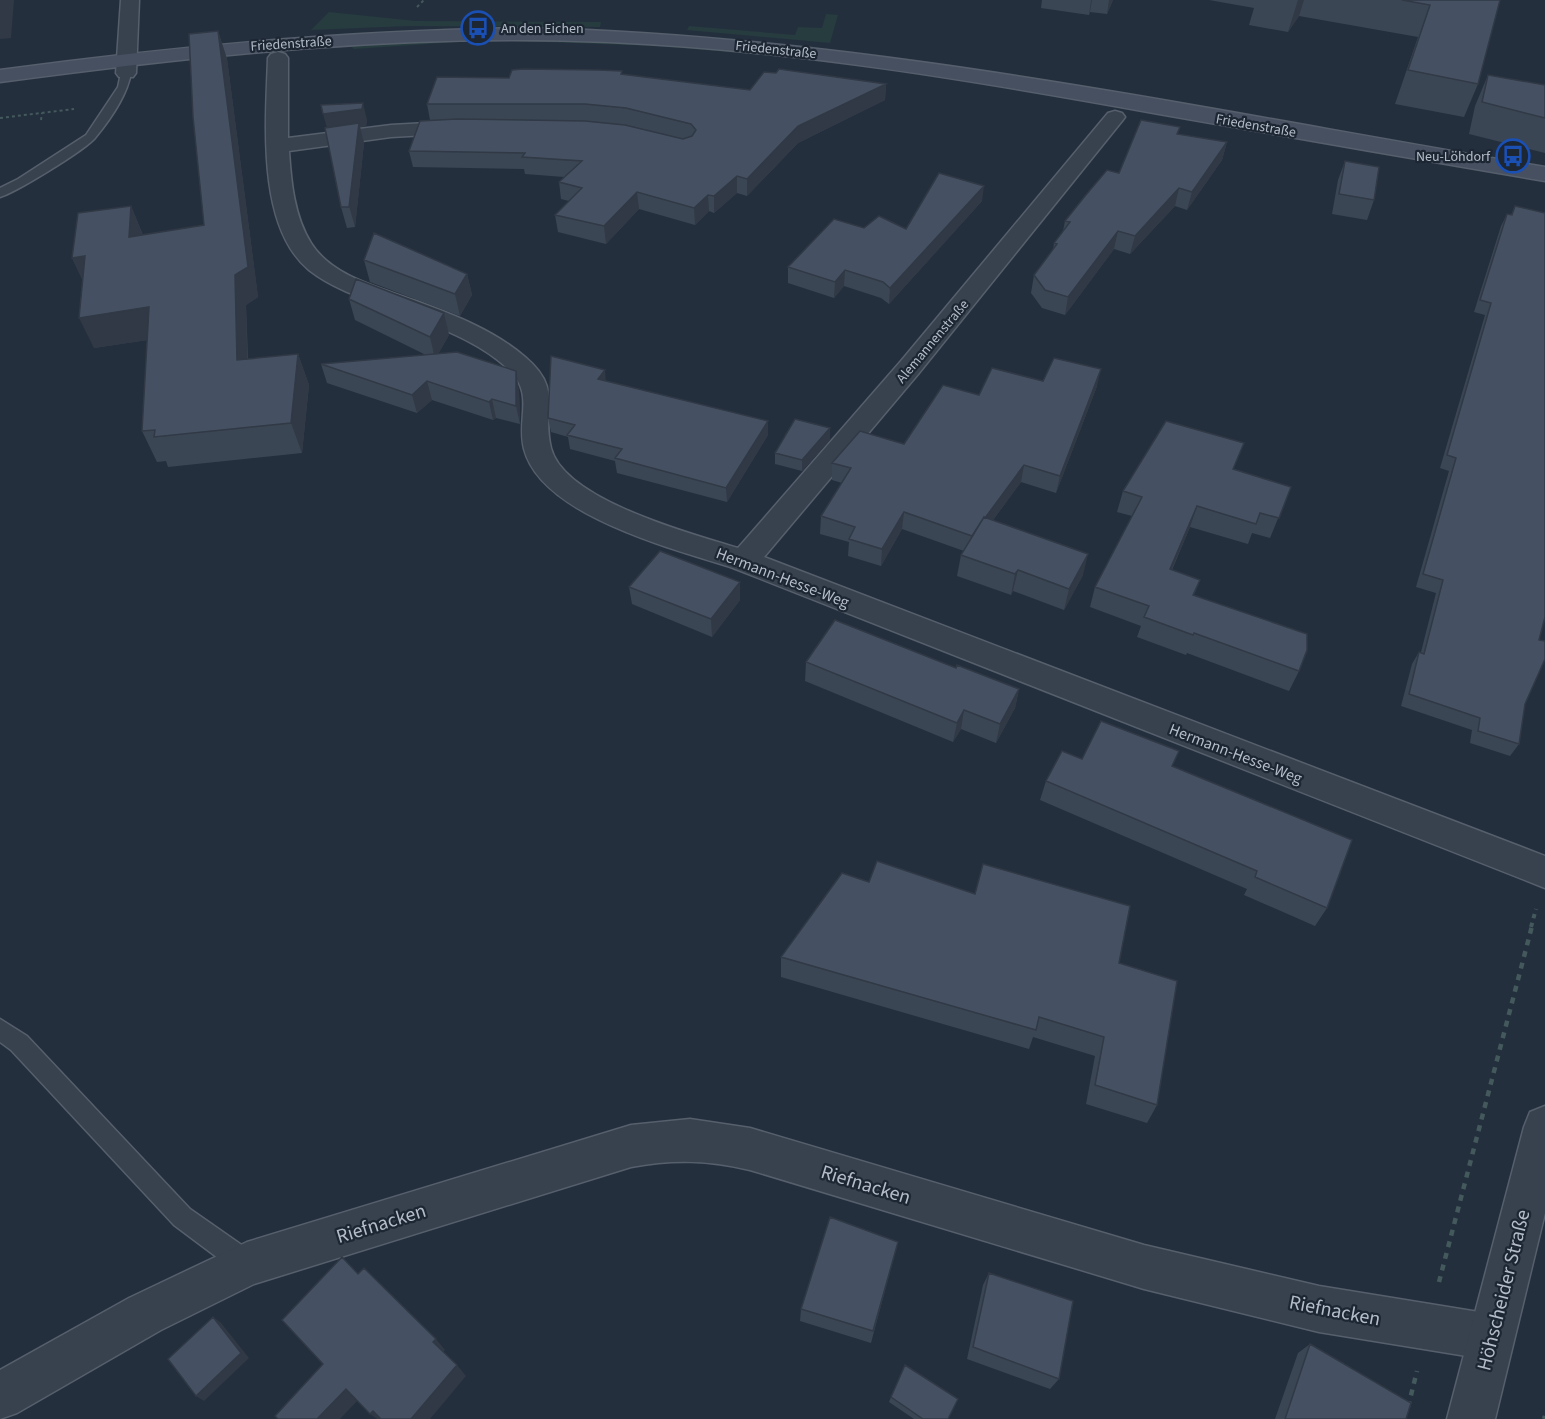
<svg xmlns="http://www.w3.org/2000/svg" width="1545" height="1419" font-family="'Source Sans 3',sans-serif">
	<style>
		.green { fill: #263c3f }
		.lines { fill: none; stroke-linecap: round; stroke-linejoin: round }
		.service-casing { stroke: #565f6c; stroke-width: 3 }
		.minor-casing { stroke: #565f6c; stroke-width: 3 }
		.tertiary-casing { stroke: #565f6c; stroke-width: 3 }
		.secondary-casing { stroke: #565f6c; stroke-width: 3 }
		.path-far2 { stroke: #44595c; stroke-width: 2; stroke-dasharray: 3 3; stroke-linecap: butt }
		.path-far1 { stroke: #44595c; stroke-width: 4; stroke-dasharray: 4.5 4.5; stroke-linecap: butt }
		.path { stroke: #44595c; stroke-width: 4.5; stroke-dasharray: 6 6; stroke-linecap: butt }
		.service { fill: #38414e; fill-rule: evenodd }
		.minor { fill: #38414e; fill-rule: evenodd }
		.tertiary { fill: #38414e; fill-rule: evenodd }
		.secondary { fill: #465061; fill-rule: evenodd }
		.wall { fill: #3b4654 }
		.shaded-wall { fill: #303945 }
		.building { fill: #455162; stroke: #303945; stroke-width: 1.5 }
		.labels { text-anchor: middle; stroke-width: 4.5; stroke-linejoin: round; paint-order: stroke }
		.far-poi-label { font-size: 14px; fill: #b4bcc9; stroke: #1d2633; text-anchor: start }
		.far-street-label { font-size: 14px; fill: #b4bcc9; stroke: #1d2633 }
		.street-label { font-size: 16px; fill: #b4bcc9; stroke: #1d2633 }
		.near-street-label { font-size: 20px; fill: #b4bcc9; stroke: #1d2633 }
	</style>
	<rect width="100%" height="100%" fill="#242f3e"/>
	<path class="green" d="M 329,12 L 416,21 L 601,22 L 600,27 L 408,26 L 311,30 Z
		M 826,14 L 838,15 L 830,43 L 687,30 L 689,26 L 795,35 L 798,27 L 822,28 Z
		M 517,39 L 657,44 L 788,54 L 787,57 L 657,46 L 516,41 L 472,41 L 354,49 L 346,43 Z"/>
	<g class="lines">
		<defs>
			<path id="service" d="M 126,70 L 131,73 C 127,95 110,120 95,138 C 85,150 15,193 0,197 L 0,188 L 18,179 L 86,135 L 118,87 L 121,73 Z
				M 0,1019 L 27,1036 L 190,1209 L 256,1255 L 259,1264 L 256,1273 L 247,1276 L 238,1273 L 174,1225 L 11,1050 L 0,1042 Z"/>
			<path id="minor" d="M 121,0 L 139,0 L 136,73 L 133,77 L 119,77 L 116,73 Z
				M 278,52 L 285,54 L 288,58 L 288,138 L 391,125 L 463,121 L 470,123 L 473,127 L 470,131 L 463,133 L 391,137 L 289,151 C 291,181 294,216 311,243 C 332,277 381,288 416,301 C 454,315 494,330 525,357 C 564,390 541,408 551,448 C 564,500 692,534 738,548 L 901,361 L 1108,113 L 1115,111 L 1122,113 L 1125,117 L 1122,121 L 919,373 L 764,557 L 1545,856 L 1545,888 L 733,568 C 675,549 541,516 524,449 C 516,417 536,394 507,368 C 479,342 442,329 408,315 C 375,302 337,292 309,270 C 256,226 266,120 268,58 L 271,54 Z
				M 690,1119 L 750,1128 L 1144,1245 L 1319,1286 L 1491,1314 L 1507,1321 L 1514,1337 L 1507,1353 L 1491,1360 L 1319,1332 L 1144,1289 L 750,1170 C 709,1160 673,1159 631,1167 L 254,1284 L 161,1330 L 17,1413 L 0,1419 L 0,1370 L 129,1298 L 247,1242 L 631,1125 Z"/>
			<path id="tertiary" d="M 1545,1106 L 1545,1213 L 1495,1419 L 1447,1419 L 1524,1127 L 1530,1112 Z"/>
			<path id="secondary" d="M 532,28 C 874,37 1209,111 1545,167 L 1545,181 C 1416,159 1288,137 1159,114 C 977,81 794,50 609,42 C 405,33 202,55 0,82 L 0,70 C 177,46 353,30 532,28 Z"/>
		</defs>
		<use href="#service" class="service-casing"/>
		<use href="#minor" class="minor-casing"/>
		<use href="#tertiary" class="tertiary-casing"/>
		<use href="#secondary" class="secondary-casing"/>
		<path class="path-far2" d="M 417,7 L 424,0
			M 0,118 L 74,109
			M 41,120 L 42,113"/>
		<path class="path-far1" d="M 1531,927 L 1536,909"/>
		<path class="path" d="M 1439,1282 L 1532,926
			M 1408,1407 L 1417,1371
			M 1544,1419 L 1545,1416"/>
		<use href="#service" class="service"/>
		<use href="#minor" class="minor"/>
		<use href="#tertiary" class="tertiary"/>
		<use href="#secondary" class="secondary"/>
	</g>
	<path class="wall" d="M 1042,0 L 1113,0 L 1107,14 L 1090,12 L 1089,15 L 1041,8 Z
		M 1209,0 L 1500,0 L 1478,84 L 1464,117 L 1395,104 L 1418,37 L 1299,16 L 1288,32 L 1249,25 L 1254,8 Z
		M 218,31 L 227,59 L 258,297 L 246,305 L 248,359 L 298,354 L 309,385 L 302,453 L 168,467 L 166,461 L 157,462 L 142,431 L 147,340 L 94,348 L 83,280 L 72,258 L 131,206 L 143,235 L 204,225 Z
		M 622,71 L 622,74 L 750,90 L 776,73 L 886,84 L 885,100 L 798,143 L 747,196 L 737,193 L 714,213 L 709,211 L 695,225 L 639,209 L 606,244 L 558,232 L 555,215 L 569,201 L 561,199 L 559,182 L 564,177 L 525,174 L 524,169 L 413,167 L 409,151 L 430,120 L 427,104 Z
		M 1488,75 L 1545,85 L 1545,153 L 1469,134 L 1475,106 Z
		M 367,120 L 366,126 L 360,127 L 364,143 L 355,227 L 347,228 L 341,207 L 325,128 Z
		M 1178,134 L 1227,142 L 1222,160 L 1187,210 L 1175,206 L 1130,254 L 1114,249 L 1065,315 L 1042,308 L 1031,293 L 1034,275 L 1053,251 L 1054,243 L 1063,231 L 1065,221 L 1119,173 Z
		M 1345,161 L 1374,200 L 1367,220 L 1332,214 L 1338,180 Z
		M 982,201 L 889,304 L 881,298 L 844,286 L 834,298 L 788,283 L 788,267 L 864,228 L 906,229 Z
		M 1515,206 L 1539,640 L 1525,704 L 1519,744 L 1510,756 L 1470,743 L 1472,730 L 1401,706 L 1412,664 L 1419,652 L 1421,652 L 1436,593 L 1416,587 L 1449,471 L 1440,468 L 1485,315 L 1474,312 L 1501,226 L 1507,214 L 1511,215 Z
		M 364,260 L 467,274 L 472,295 L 460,316 L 370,282 Z
		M 349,299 L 444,313 L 449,335 L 438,354 L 519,390 L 520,424 L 496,418 L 493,420 L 432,400 L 417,413 L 327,383 L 321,364 L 426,355 L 355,320 Z
		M 606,381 L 768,435 L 727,502 L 617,473 L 615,461 L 570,449 L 568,437 L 551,432 L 548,418 Z
		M 1043,381 L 1097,386 L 1056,493 L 1021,482 L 993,520 L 1083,575 L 1064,610 L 1013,591 L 1011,595 L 957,576 L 961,555 L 964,551 L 902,529 L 881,566 L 848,556 L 849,542 L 820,534 L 821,516 L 842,483 L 832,480 L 832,463 L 904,444 L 979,395 Z
		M 830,440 L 802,471 L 775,464 L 775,453 Z
		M 1234,469 L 1291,487 L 1270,538 L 1252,533 L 1248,544 L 1190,527 L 1172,570 L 1200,580 L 1194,595 L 1299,671 L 1289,691 L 1187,653 L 1186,655 L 1137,637 L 1141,626 L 1090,607 L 1095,587 L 1132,516 L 1117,512 L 1123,491 Z
		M 740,582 L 740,600 L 712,637 L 632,604 L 629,587 Z
		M 806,662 L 956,668 L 1019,689 L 1015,708 L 996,743 L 961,729 L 953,742 L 805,681 Z
		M 1082,759 L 1173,766 L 1327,908 L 1315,926 L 1244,895 L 1247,889 L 1040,800 L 1046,781 Z
		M 869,882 L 1119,963 L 1157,1105 L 1147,1123 L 1086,1104 L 1095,1056 L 1033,1037 L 1029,1049 L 781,977 L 781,957 Z
		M 898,1242 L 871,1343 L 800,1321 L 801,1309 Z
		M 989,1273 L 1059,1379 L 1050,1389 L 967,1359 L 983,1285 Z
		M 1310,1344 L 1406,1419 L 1275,1419 L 1298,1353 Z
		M 891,1397 L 948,1419 L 914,1419 L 889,1402 Z"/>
	<path class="shaded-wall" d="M 0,0 L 14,0 L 11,38 L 0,39 Z
		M 1091,0 L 1092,0 L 1090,12 L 1089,15 Z
		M 1109,0 L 1113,0 L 1107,14 Z
		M 1298,0 L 1304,0 L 1299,16 L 1288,32 Z
		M 218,31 L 227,59 L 258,297 L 246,305 L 248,390 L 237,360 Z
		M 886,84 L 885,100 L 798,143 L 747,196 L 747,179 L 798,126 Z
		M 363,103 L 367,120 L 366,126 L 360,127 L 364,143 L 355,227 L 323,114 Z
		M 1227,142 L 1222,160 L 1187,210 L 1192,192 Z
		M 737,176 L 737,193 L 714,213 L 714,196 Z
		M 984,186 L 982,201 L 889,304 L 890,288 Z
		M 1179,188 L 1175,206 L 1130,254 L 1135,236 Z
		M 637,192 L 639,209 L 606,244 L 604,226 Z
		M 708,195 L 709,211 L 695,225 L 694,208 Z
		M 131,206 L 143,236 L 129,237 Z
		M 1118,231 L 1114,249 L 1065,315 L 1068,297 Z
		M 85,256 L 86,288 L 72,258 Z
		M 845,270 L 844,286 L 834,298 L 835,282 Z
		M 467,274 L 472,295 L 460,316 L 455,294 Z
		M 149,307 L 162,338 L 94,348 L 79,318 Z
		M 444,313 L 449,335 L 435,359 L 430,337 Z
		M 298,354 L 309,385 L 302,453 L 291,423 Z
		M 1101,369 L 1097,386 L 1056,493 L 1060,476 Z
		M 605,370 L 606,384 L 598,379 Z
		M 516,371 L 519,390 L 520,424 L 516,406 Z
		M 427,381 L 432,400 L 417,413 L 412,395 Z
		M 492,399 L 496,418 L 493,420 L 489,402 Z
		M 768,421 L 768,435 L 727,502 L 726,488 Z
		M 830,428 L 830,440 L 802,471 L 802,460 Z
		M 1024,465 L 1021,482 L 969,553 L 972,536 Z
		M 1197,506 L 1190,527 L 1163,589 L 1170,569 Z
		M 904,512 L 902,529 L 881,566 L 882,549 Z
		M 1088,554 L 1083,575 L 1064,610 L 1069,589 Z
		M 1018,570 L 1013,591 L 1011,595 L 1015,574 Z
		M 740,582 L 740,600 L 712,637 L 711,619 Z
		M 1019,689 L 1015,708 L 996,743 L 1000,724 Z
		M 964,710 L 961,729 L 953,742 L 957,723 Z
		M 213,1317 L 221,1323 L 249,1358 L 204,1401 L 196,1396 Z
		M 436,1339 L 445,1350 L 442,1354 L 433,1342 Z
		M 457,1365 L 466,1376 L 430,1419 L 411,1419 Z
		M 346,1389 L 359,1399 L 340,1419 L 317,1419 Z
		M 373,1411 L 382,1419 L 377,1419 L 370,1414 Z"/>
	<path class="building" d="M 1402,0 L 1500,0 L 1478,84 L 1408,70 L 1430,5 Z
		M 218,31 L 248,267 L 235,275 L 237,360 L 298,354 L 291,423 L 154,437 L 155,430 L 142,431 L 149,307 L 79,318 L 85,256 L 72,258 L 78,213 L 131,206 L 129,237 L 204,225 L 193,117 L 189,34 Z
		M 523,69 L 598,70 L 622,71 L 621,74 L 750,90 L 764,72 L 776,73 L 779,69 L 886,84 L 798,126 L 747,179 L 737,176 L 714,196 L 708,195 L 694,208 L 637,192 L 604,226 L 555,215 L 582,188 L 559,182 L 582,161 L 522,157 L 525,153 L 409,151 L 420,121 L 457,119 L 585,121 L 625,125 L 683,139 L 692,136 L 696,130 L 691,124 L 626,108 L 585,104 L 427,104 L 437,77 L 509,78 L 512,70 Z
		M 1488,75 L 1545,85 L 1545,118 L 1482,102 Z
		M 363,103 L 362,109 L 323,114 L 321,105 Z
		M 1141,120 L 1180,127 L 1177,134 L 1227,142 L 1192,192 L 1179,188 L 1135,236 L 1118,231 L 1068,297 L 1045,290 L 1034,275 L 1057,244 L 1054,243 L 1070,222 L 1065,221 L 1085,196 L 1107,170 L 1119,173 Z
		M 359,123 L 349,207 L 341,207 L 325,128 Z
		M 1345,161 L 1379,167 L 1374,200 L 1339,194 Z
		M 939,173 L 984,186 L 890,288 L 883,282 L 845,270 L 835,282 L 788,267 L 834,219 L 864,228 L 879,216 L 906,229 Z
		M 1515,206 L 1545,213 L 1545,617 L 1539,640 L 1545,641 L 1545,659 L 1525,704 L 1519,744 L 1478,731 L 1480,718 L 1409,694 L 1419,652 L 1424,654 L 1443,580 L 1423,574 L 1456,458 L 1447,455 L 1491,303 L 1480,300 L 1507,214 L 1512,215 Z
		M 374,233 L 467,274 L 455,294 L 364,260 Z
		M 356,279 L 444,313 L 430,337 L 349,299 Z
		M 457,352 L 516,371 L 516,406 L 492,399 L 489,402 L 427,381 L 412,395 L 321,364 Z
		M 551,356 L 605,370 L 598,379 L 768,421 L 726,488 L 615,458 L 622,449 L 567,435 L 575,425 L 548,418 Z
		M 1054,358 L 1101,369 L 1060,476 L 1024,465 L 985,518 L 984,517 L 972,536 L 904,512 L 882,549 L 849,539 L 855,527 L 821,516 L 851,468 L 832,463 L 860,431 L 904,444 L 943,385 L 979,395 L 992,368 L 1043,381 Z
		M 795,419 L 830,428 L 802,460 L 775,453 Z
		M 1166,421 L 1244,443 L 1233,469 L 1291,487 L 1279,518 L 1260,513 L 1256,524 L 1197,506 L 1170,569 L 1200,580 L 1193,595 L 1307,634 L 1307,650 L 1299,671 L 1194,633 L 1193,635 L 1144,617 L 1149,606 L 1095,587 L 1142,497 L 1123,491 Z
		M 984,517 L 1088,554 L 1069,589 L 1018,570 L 1015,574 L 961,555 Z
		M 660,551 L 740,582 L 711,619 L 629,587 Z
		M 835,620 L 956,668 L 957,665 L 1019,689 L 1000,724 L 964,710 L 957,723 L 806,662 Z
		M 1101,721 L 1179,751 L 1172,766 L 1352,840 L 1327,908 L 1255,877 L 1257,871 L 1046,781 L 1062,751 L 1082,759 Z
		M 877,861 L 975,894 L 983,864 L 1130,906 L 1119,963 L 1177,981 L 1157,1105 L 1095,1085 L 1104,1037 L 1039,1017 L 1036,1030 L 781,957 L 842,873 L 869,882 Z
		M 830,1217 L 898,1242 L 873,1331 L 801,1309 Z
		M 342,1257 L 358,1274 L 364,1268 L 436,1339 L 433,1342 L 457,1365 L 411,1419 L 381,1419 L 373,1411 L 370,1414 L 346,1389 L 317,1419 L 278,1419 L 275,1416 L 323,1364 L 282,1320 Z
		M 989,1273 L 1073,1301 L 1059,1379 L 973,1347 Z
		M 213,1317 L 241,1353 L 196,1396 L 168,1359 Z
		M 1310,1344 L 1411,1403 L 1406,1419 L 1285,1419 Z
		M 905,1365 L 958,1399 L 948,1419 L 923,1419 L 891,1397 Z"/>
	<defs>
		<symbol id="bus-ring" viewBox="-11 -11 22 22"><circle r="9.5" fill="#1d2633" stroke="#1a4fb4" stroke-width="1.5"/><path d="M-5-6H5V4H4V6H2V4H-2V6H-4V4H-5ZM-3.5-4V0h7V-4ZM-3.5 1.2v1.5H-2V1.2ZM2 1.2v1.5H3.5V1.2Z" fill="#1a4fb4"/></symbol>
	</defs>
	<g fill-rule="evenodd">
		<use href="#bus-ring" x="459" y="9" width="38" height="38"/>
		<use href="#bus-ring" x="1494" y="137" width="38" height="38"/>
	</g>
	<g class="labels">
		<g class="far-poi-label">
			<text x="501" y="33">An den Eichen</text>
			<text x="1490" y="161" text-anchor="end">Neu-Löhdorf</text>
		</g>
		<g class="far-street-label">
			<text transform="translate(291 43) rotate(-4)" y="5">Friedenstraße</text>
			<text transform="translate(776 49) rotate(6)" y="5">Friedenstraße</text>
			<text transform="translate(1256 125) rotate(10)" y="5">Friedenstraße</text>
			<text transform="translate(932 341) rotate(-50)" y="5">Alemannenstraße</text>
		</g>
		<g class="street-label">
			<text transform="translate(783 577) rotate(21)" y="6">Hermann-Hesse-Weg</text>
			<text transform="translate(1236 753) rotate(21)" y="6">Hermann-Hesse-Weg</text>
		</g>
		<g class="near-street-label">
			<text transform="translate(866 1184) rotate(17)" y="7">Riefnacken</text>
			<text transform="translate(381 1223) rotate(-17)" y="7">Riefnacken</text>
			<text transform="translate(1503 1290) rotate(-76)" y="7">Höhscheider Straße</text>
			<text transform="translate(1335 1310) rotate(11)" y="7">Riefnacken</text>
		</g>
	</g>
</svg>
